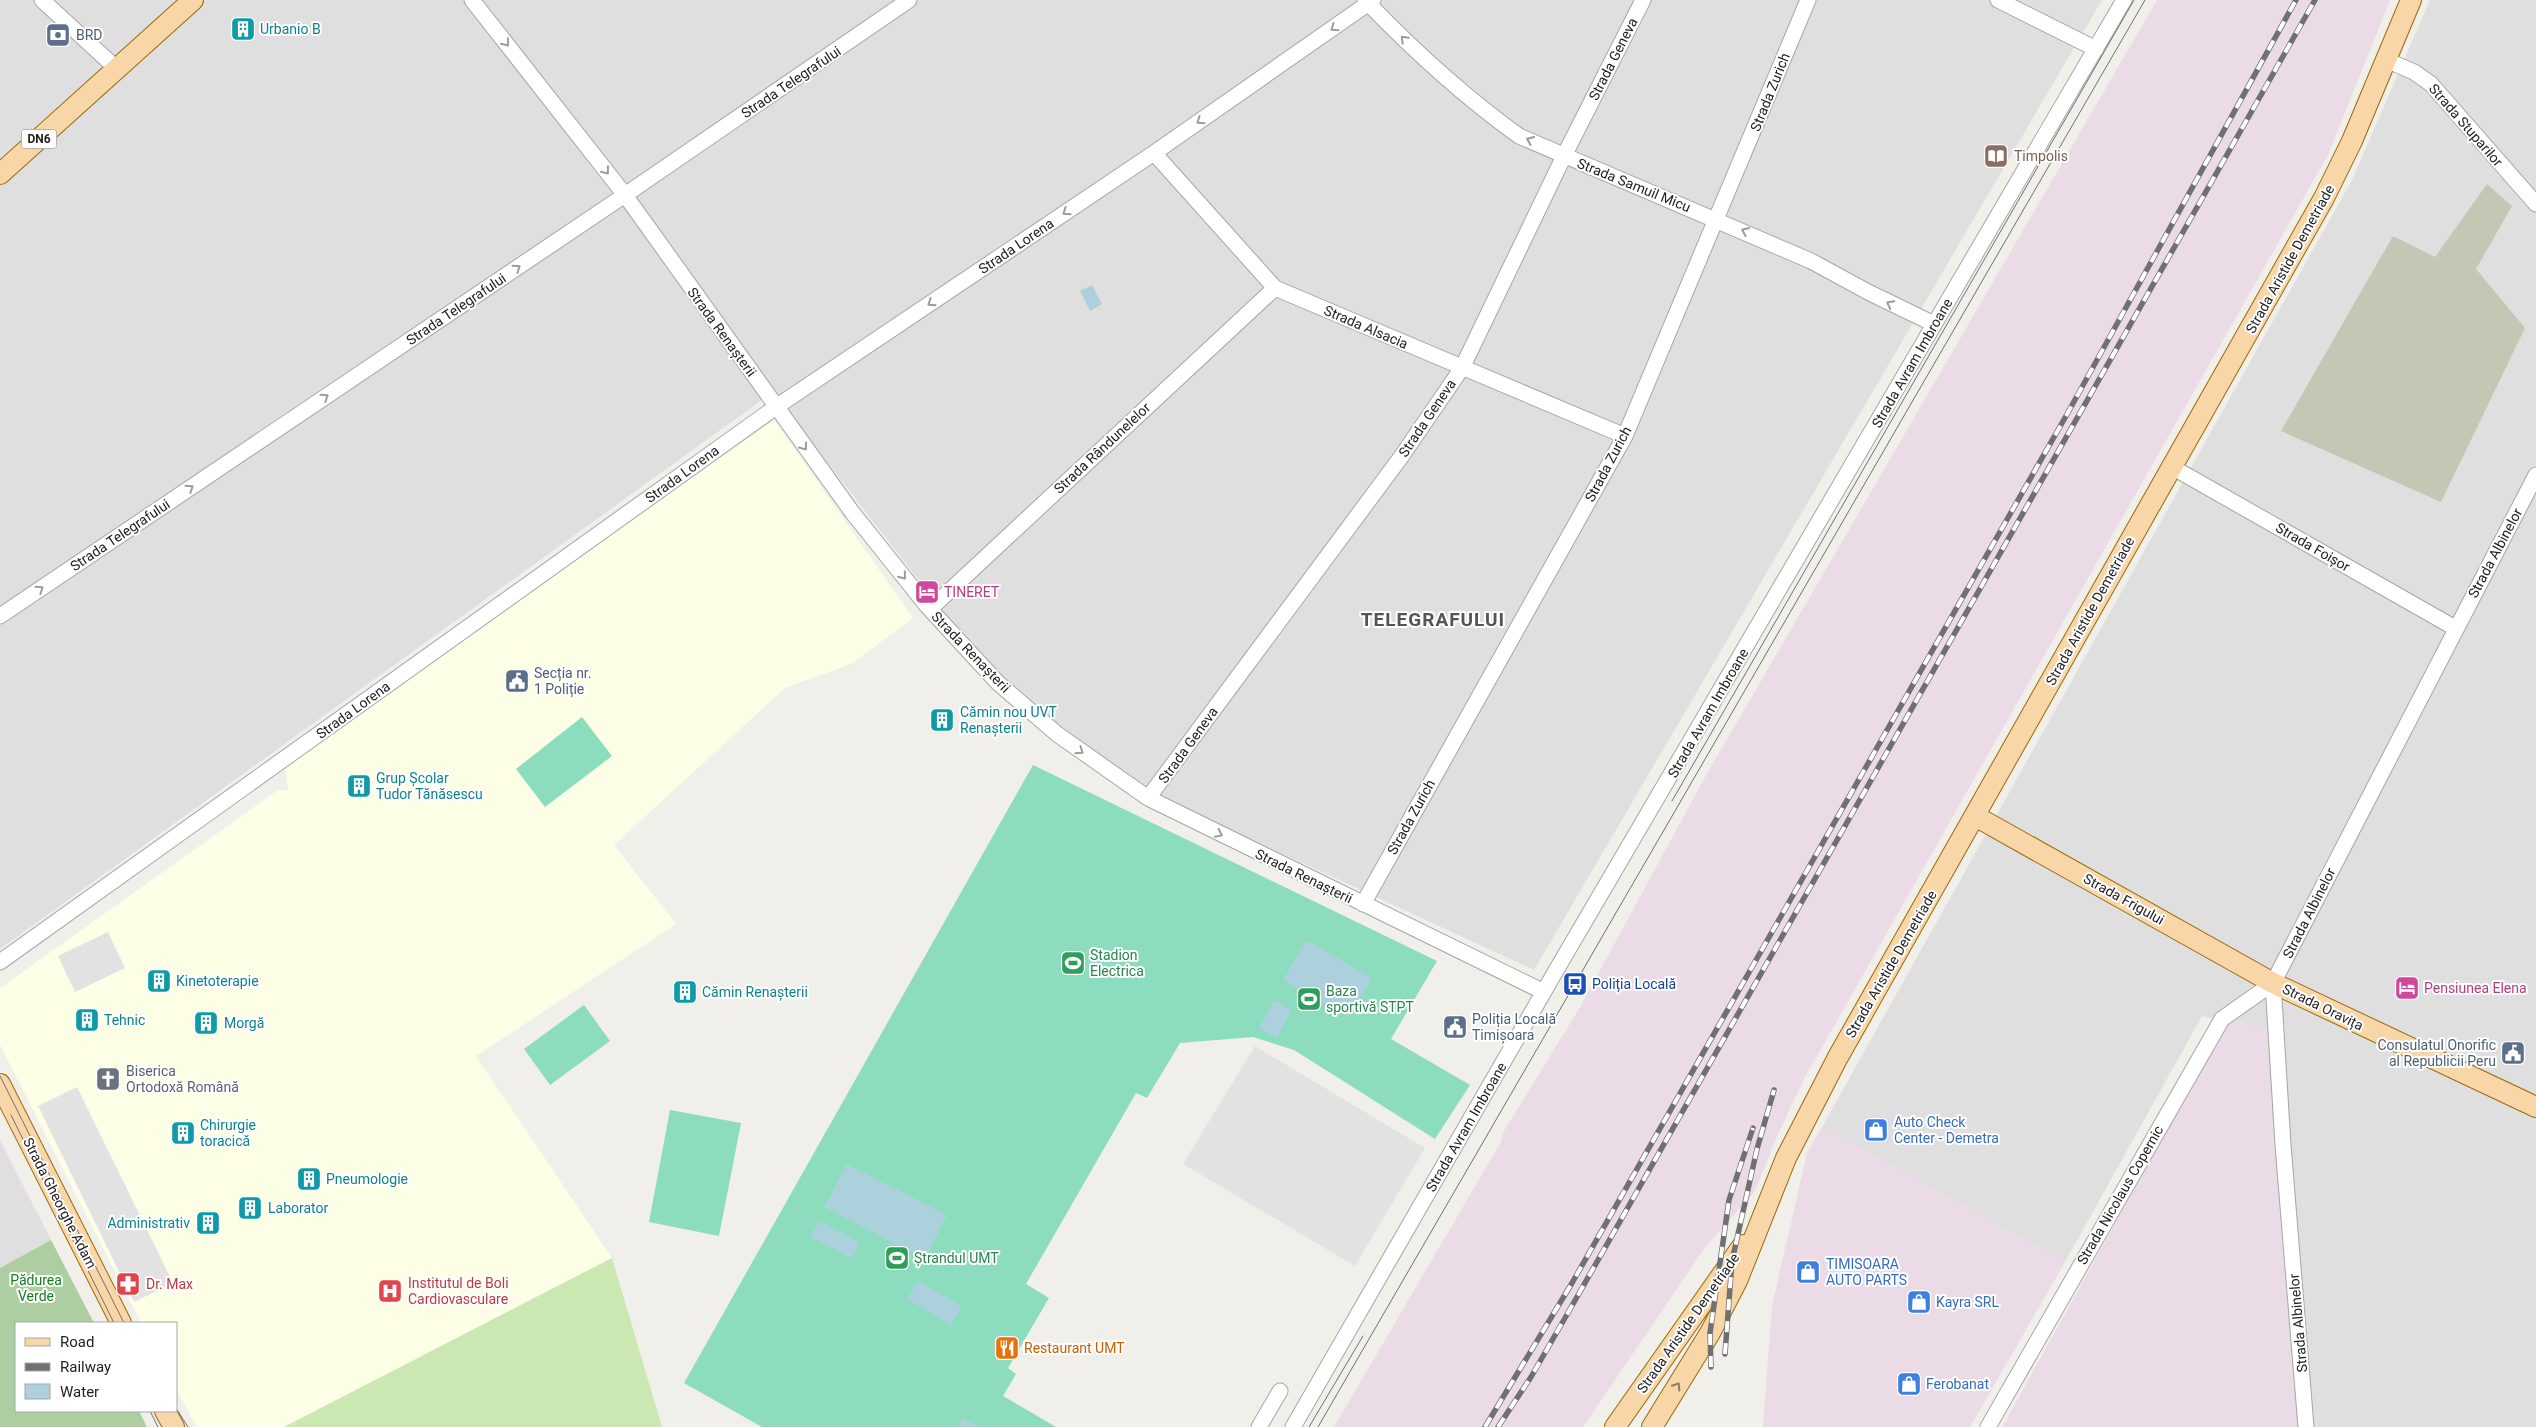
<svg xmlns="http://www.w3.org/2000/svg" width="2536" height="1427" font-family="Roboto,sans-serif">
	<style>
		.residential { fill: #e0dfdf }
		.industrial { fill: #eadbe7 }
		.education { fill: #fdfee6 }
		.construction { fill: #c6c6b4 }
		.grass { fill: #cce8b2 }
		.forest { fill: #adcea0 }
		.pitch { fill: #8cdcbe }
		.parking { fill: #e2e2e2 }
		.water { fill: #acd1dc }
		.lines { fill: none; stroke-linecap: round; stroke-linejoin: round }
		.minor-casing { stroke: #a6a6a6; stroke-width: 17 }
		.major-casing { stroke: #986a07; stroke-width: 22 }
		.minor { stroke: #fff; stroke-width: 15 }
		.major { stroke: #f8d6a7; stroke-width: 20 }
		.tram { stroke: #707070; stroke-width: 1 }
		.rail-casing { stroke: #707070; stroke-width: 5.5 }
		.rail { stroke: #fff; stroke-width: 4; stroke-dasharray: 11; stroke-linecap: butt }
		.oneway { stroke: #9c9c9c }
		.oneway2 { stroke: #8d7c64 }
		.labels { text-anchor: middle; stroke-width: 4; stroke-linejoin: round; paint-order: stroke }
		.shield { fill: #fff; stroke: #646464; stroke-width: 1 }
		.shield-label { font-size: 12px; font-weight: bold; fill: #222 }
		.culture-label { font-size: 14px; fill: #0d838f; stroke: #fff; text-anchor: start }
		.service-label { font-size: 14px; fill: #4e5e75; stroke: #fff; text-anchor: start }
		.street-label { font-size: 14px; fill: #222; stroke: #fff }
		.education-label { font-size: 14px; fill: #785e54; stroke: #fff; text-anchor: start }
		.hotel-label { font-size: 14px; fill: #b23c85; stroke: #fff; text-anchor: start }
		.leisure-label { font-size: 14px; fill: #27864d; stroke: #fff; text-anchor: start }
		.transit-label { font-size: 14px; fill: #164399; stroke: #fff; text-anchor: start }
		.worship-label { font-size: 14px; fill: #5b616d; stroke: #fff; text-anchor: start }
		.shop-label { font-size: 14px; fill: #366cbe; stroke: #fff; text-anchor: start }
		.park-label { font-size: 14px; fill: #127e1c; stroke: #fff }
		.health-label { font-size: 14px; fill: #be3a42; stroke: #fff; text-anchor: start }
		.food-label { font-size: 14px; fill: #c56008; stroke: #fff; text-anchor: start }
		.district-label { font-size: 19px; font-weight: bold; letter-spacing: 1px; fill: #555; stroke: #fff }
	</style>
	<rect width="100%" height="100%" fill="#f1efe9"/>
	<path class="residential" d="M 0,0 L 2102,0 L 1534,970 L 1147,791 L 1023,699 L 947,617 L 773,392 L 0,949 Z
		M 2430,0 L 2536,0 L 2536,1427 L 2296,1427 L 2265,1028 L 2202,1016 L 2065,1262 L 1822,1127 L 2352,180 Z
		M 0,1140 L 51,1240 L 0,1268 Z"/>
	<path class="industrial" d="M 2157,0 L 2390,0 L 2328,155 L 1804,1079 L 1777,1136 L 1755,1191 L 1704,1249 L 1583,1427 L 1334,1427 L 1501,1142 L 1504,1131 L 1579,1009 L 1704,779 Z
		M 2228,1021 L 2265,1028 L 2296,1427 L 2002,1427 Z
		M 1822,1127 L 2065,1262 L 1970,1427 L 1763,1427 L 1772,1306 L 1807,1153 Z"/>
	<path class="education" d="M 774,420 L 913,618 L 851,664 L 785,688 L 614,845 L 676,924 L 476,1056 L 612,1258 L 284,1427 L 197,1427 L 176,1389 L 176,1323 L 141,1323 L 0,1045 L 0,988 L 278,790 L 288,790 L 285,764 Z"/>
	<path class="construction" d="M 2487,184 L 2512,206 L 2476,269 L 2525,328 L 2441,502 L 2281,431 L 2393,236 L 2435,257 Z"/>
	<path class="grass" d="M 612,1258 L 662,1427 L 284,1427 Z"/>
	<path class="forest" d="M 51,1240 L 94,1323 L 16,1323 L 16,1411 L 139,1411 L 147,1427 L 0,1427 L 0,1268 Z"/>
	<path class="pitch" d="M 582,717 L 612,756 L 545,807 L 516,769 Z
		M 1033,765 L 1437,961 L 1391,1039 L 1470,1085 L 1435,1139 L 1294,1050 L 1253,1037 L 1180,1043 L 1147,1098 L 1136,1093 L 1026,1284 L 1049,1298 L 1008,1368 L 1016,1374 L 1003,1396 L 1056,1427 L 762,1427 L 684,1383 Z
		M 584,1005 L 610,1041 L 550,1085 L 524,1049 Z
		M 670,1110 L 741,1123 L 719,1236 L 649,1222 Z"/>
	<path class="parking" d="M 108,932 L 125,968 L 75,992 L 58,956 Z
		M 1255,1046 L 1425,1148 L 1355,1266 L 1183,1164 Z
		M 77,1087 L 173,1283 L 134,1302 L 38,1106 Z"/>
	<path class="water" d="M 1092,285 L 1102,304 L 1090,311 L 1080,291 Z
		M 1306,940 L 1372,978 L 1349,1017 L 1283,980 Z
		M 1274,1000 L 1292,1010 L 1277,1038 L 1259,1028 Z
		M 847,1164 L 947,1215 L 925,1259 L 824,1207 Z
		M 819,1221 L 860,1242 L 852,1258 L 811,1237 Z
		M 918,1281 L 962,1306 L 951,1325 L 907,1299 Z
		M 963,1418 L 979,1427 L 958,1427 Z"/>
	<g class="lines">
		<defs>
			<path id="minor" d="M 42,0 L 117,69
				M 472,0 L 625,195 L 852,512 L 927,606 L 997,682 L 1057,734 L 1148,798 L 1544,992
				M 1365,0 C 1414,51 1462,95 1519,136 L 1811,261 L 1868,292 L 1934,324
				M 1998,0 L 2096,49
				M 2386,60 L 2414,72 L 2431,84 L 2536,204
				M 1154,153 L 1275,288 L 1625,436
				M 2172,467 L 2455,628
				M 930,609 L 1275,288
				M 0,616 L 625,195 L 909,0
				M 1148,798 L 1401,457 L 1462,368 L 1564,156 L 1643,0
				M 1363,904 L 1625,436 L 1808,0
				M 0,962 L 776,407 L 1154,153 L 1373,0
				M 1259,1427 L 1280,1391
				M 1293,1427 L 1554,974 L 2124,0
				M 1988,1427 L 2222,1019 L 2273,983
				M 2306,1427 L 2283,1145 L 2273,983 L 2536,475"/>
			<path id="major" d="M 0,174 L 193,0
				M 1975,816 L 2273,983 L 2536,1107
				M 0,1084 L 121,1323
				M 165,1411 L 174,1427
				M 1615,1427 L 1743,1245
				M 1652,1427 L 1710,1333 L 1737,1281 L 1786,1158 L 1838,1057 L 2324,198 L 2352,141 L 2411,0"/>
		</defs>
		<use href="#minor" class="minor-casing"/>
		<use href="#major" class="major-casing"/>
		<use href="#minor" class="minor"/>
		<use href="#major" class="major"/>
		<path class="tram" d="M 1672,801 L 2134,0
			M 0,1076 L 124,1323
			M 11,1115 L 114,1323
			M 176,1408 L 188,1427
			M 150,1411 L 158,1427
			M 1309,1427 L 1363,1336
			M 1318,1427 L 2145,0"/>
		<defs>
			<path id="rail" d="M 1725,1354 L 1732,1261 L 1757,1149 L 1774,1090
				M 1711,1367 L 1710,1333 L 1729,1200 L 1753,1128
				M 1485,1427 L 1572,1283 L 2066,416 L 2296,0
				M 1498,1427 L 1531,1377 L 1569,1311 L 2315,0"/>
		</defs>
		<use href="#rail" class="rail-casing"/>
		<use href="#rail" class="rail"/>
	</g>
	<defs><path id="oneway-chevron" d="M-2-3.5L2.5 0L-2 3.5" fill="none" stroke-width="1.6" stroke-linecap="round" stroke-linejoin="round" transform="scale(1.25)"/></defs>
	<g class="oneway">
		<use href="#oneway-chevron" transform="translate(1334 28) rotate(145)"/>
		<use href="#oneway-chevron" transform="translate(1404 39) rotate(-135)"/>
		<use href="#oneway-chevron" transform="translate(506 43) rotate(52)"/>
		<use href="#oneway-chevron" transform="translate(1200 121) rotate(145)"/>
		<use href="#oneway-chevron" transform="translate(1530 140) rotate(-156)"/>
		<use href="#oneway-chevron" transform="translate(606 171) rotate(52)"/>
		<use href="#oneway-chevron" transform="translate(1066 212) rotate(146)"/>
		<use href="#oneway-chevron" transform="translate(1745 231) rotate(-156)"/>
		<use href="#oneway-chevron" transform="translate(517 268) rotate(-34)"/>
		<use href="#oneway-chevron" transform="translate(931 303) rotate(146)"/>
		<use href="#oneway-chevron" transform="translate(1890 304) rotate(-153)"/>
		<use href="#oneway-chevron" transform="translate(325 397) rotate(-34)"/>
		<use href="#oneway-chevron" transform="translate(804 447) rotate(54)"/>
		<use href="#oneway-chevron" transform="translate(190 488) rotate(-34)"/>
		<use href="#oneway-chevron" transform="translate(903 576) rotate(51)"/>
		<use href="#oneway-chevron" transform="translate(40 589) rotate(-34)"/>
		<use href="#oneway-chevron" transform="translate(1080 751) rotate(35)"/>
		<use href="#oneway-chevron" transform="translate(1219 834) rotate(26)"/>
	</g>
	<use class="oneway2" href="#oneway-chevron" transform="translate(1677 1386) rotate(-58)"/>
	<defs>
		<symbol id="building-square" viewBox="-11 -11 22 22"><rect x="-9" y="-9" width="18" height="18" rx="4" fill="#0f9aa8" stroke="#fff"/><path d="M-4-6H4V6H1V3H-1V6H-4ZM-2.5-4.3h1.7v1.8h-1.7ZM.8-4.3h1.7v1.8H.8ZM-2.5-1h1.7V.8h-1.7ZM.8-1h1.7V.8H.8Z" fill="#fff"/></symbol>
		<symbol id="bank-square" viewBox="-11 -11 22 22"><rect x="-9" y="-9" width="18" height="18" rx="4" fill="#5c6f8a" stroke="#fff"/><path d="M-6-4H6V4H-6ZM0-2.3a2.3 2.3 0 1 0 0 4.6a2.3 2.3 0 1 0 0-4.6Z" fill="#fff"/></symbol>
		<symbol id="library-square" viewBox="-11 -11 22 22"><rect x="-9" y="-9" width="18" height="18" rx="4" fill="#8d6e63" stroke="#fff"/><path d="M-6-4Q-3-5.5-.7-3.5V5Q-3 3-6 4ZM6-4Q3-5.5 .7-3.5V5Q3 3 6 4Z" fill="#fff"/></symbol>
		<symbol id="hotel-square" viewBox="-11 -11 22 22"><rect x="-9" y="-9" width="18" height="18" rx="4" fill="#d1479c" stroke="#fff"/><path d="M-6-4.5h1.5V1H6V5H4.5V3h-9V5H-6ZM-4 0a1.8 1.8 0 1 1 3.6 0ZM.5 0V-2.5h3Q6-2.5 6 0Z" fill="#fff"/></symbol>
		<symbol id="civic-square" viewBox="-11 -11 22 22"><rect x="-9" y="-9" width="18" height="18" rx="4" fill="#5c6f8a" stroke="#fff"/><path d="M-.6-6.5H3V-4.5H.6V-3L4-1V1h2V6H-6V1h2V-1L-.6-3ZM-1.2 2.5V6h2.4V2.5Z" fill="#fff"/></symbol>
		<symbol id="stadium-square" viewBox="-11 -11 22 22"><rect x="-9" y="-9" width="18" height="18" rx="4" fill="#2e9e5b" stroke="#fff"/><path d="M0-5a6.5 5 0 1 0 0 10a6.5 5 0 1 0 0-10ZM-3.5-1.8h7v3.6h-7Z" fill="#fff"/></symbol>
		<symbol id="bus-square" viewBox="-11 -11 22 22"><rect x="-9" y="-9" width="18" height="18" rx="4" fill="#1a4fb4" stroke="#fff"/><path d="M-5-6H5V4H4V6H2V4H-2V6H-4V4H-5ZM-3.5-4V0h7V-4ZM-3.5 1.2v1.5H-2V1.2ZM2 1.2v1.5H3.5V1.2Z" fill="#fff"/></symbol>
		<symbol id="church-square" viewBox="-11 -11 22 22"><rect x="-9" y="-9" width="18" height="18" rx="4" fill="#6b7280" stroke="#fff"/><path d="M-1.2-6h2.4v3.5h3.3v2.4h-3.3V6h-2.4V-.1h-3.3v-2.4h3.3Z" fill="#fff"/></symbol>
		<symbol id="shop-square" viewBox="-11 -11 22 22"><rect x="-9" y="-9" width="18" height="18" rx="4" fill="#3f7fe0" stroke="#fff"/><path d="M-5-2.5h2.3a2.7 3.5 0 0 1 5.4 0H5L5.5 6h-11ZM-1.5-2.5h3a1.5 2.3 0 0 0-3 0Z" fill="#fff"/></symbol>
		<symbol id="pharmacy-square" viewBox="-11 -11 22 22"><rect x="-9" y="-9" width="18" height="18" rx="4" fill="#e0444e" stroke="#fff"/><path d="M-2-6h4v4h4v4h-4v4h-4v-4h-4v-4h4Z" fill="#fff"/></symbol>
		<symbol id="hospital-square" viewBox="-11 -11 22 22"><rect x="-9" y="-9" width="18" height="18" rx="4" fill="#e0444e" stroke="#fff"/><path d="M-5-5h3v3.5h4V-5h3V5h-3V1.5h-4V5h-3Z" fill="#fff"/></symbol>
		<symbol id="restaurant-square" viewBox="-11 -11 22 22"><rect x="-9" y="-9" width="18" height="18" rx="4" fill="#e8710a" stroke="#fff"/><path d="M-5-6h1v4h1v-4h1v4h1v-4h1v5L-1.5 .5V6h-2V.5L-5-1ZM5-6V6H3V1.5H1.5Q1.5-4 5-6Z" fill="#fff"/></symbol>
	</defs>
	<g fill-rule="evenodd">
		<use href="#building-square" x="229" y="15" width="28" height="28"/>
		<use href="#bank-square" x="44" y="21" width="28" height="28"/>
		<use href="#library-square" x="1982" y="142" width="28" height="28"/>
		<use href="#hotel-square" x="913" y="578" width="28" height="28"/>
		<use href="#civic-square" x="503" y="667" width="28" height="28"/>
		<use href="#building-square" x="928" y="706" width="28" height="28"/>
		<use href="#building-square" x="345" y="772" width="28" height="28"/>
		<use href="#stadium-square" x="1059" y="949" width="28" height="28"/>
		<use href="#building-square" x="145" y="967" width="28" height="28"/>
		<use href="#bus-square" x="1561" y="970" width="28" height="28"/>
		<use href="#hotel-square" x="2393" y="974" width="28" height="28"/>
		<use href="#building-square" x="671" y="978" width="28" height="28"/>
		<use href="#stadium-square" x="1295" y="985" width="28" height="28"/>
		<use href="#building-square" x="73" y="1006" width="28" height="28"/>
		<use href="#building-square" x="192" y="1009" width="28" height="28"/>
		<use href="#civic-square" x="1441" y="1013" width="28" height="28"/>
		<use href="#civic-square" x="2499" y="1039" width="28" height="28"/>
		<use href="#church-square" x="94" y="1065" width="28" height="28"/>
		<use href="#shop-square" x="1862" y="1116" width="28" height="28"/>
		<use href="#building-square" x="169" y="1119" width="28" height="28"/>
		<use href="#building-square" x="295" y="1165" width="28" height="28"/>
		<use href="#building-square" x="236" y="1194" width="28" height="28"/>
		<use href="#building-square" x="194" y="1209" width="28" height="28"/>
		<use href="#stadium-square" x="883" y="1244" width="28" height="28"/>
		<use href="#shop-square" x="1794" y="1258" width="28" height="28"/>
		<use href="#pharmacy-square" x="114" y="1270" width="28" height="28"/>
		<use href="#hospital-square" x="376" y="1277" width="28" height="28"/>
		<use href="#shop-square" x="1905" y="1288" width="28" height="28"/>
		<use href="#restaurant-square" x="993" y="1334" width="28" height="28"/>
		<use href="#shop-square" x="1895" y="1370" width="28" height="28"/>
	</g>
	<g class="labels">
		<rect class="shield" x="21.5" y="129.5" width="35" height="19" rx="4"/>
		<g class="shield-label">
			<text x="39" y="143">DN6</text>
		</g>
		<g class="culture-label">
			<text x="260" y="34">Urbanio B</text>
			<text x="960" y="717">Cămin nou UVT<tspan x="960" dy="16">Renașterii</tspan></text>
			<text x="376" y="783">Grup Școlar<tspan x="376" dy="16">Tudor Tănăsescu</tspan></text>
			<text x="176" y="986">Kinetoterapie</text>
			<text x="702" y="997">Cămin Renașterii</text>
			<text x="104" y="1025">Tehnic</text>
			<text x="224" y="1028">Morgă</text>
			<text x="200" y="1130">Chirurgie<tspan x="200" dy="16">toracică</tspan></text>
			<text x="326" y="1184">Pneumologie</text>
			<text x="268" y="1213">Laborator</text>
			<text x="190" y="1228" text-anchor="end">Administrativ</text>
		</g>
		<g class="service-label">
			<text x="76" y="40">BRD</text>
			<text x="534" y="678">Secția nr.<tspan x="534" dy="16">1 Poliție</tspan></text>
			<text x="1472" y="1024">Poliția Locală<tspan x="1472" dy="16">Timișoara</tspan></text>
			<text x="2496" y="1050" text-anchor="end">Consulatul Onorific<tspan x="2496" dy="16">al Republicii Peru</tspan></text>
		</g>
		<g class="street-label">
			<text transform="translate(1613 59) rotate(-63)" y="5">Strada Geneva</text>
			<text transform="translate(791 82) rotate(-34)" y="5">Strada Telegrafului</text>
			<text transform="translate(1770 92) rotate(-68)" y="5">Strada Zurich</text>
			<text transform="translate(2466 125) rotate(49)" y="5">Strada Stuparilor</text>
			<text transform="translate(1634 185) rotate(22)" y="5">Strada Samuil Micu</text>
			<text transform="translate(1016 246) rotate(-34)" y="5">Strada Lorena</text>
			<text transform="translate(2290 259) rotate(-61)" y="5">Strada Aristide Demetriade</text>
			<text transform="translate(456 309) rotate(-34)" y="5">Strada Telegrafului</text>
			<text transform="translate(1366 327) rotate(23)" y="5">Strada Alsacia</text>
			<text transform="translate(722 332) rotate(54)" y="5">Strada Renașterii</text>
			<text transform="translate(1912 363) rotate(-60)" y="5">Strada Avram Imbroane</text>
			<text transform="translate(1427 418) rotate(-56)" y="5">Strada Geneva</text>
			<text transform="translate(1102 448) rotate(-43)" y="5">Strada Rândunelelor</text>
			<text transform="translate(1608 464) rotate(-62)" y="5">Strada Zurich</text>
			<text transform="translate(682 474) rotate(-36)" y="5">Strada Lorena</text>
			<text transform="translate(120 535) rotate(-34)" y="5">Strada Telegrafului</text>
			<text transform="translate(2313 547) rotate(30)" y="5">Strada Foișor</text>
			<text transform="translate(2495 553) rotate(-62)" y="5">Strada Albinelor</text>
			<text transform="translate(2090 611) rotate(-61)" y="5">Strada Aristide Demetriade</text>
			<text transform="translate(971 652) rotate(46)" y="5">Strada Renașterii</text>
			<text transform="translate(353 710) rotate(-36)" y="5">Strada Lorena</text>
			<text transform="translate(1708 713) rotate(-60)" y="5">Strada Avram Imbroane</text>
			<text transform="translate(1188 745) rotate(-54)" y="5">Strada Geneva</text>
			<text transform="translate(1411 817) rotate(-61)" y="5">Strada Zurich</text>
			<text transform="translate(1304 876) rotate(26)" y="5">Strada Renașterii</text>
			<text transform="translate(2124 899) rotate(29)" y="5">Strada Frigului</text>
			<text transform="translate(2309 913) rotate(-63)" y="5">Strada Albinelor</text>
			<text transform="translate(1891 964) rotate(-60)" y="5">Strada Aristide Demetriade</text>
			<text transform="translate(2323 1007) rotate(26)" y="5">Strada Oravița</text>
			<text transform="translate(1466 1127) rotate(-60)" y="5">Strada Avram Imbroane</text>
			<text transform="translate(2120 1195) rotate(-60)" y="5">Strada Nicolaus Copernic</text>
			<text transform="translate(60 1203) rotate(63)" y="5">Strada Gheorghe Adam</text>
			<text transform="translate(1688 1323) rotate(-55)" y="5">Strada Aristide Demetriade</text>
			<text transform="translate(2298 1323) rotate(-95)" y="5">Strada Albinelor</text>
		</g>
		<g class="education-label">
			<text x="2014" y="161">Timpolis</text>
		</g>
		<g class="hotel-label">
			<text x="944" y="597">TINERET</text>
			<text x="2424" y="993">Pensiunea Elena</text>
		</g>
		<g class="leisure-label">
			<text x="1090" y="960">Stadion<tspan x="1090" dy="16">Electrica</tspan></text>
			<text x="1326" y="996">Baza<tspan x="1326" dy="16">sportivă STPT</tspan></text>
			<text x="914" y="1263">Ștrandul UMT</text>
		</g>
		<g class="transit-label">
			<text x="1592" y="989">Poliția Locală</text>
		</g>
		<g class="worship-label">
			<text x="126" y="1076">Biserica<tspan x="126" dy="16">Ortodoxă Română</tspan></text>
		</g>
		<g class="shop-label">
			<text x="1894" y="1127">Auto Check<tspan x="1894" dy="16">Center - Demetra</tspan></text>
			<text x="1826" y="1269">TIMISOARA<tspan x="1826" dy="16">AUTO PARTS</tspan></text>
			<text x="1936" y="1307">Kayra SRL</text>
			<text x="1926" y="1389">Ferobanat</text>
		</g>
		<g class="park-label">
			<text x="36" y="1285">Pădurea<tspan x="36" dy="16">Verde</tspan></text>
		</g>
		<g class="health-label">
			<text x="408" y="1288">Institutul de Boli<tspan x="408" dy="16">Cardiovasculare</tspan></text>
			<text x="146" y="1289">Dr. Max</text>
		</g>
		<g class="food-label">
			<text x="1024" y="1353">Restaurant UMT</text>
		</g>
		<g class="district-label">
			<text x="1433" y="626">TELEGRAFULUI</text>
		</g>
	</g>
	<rect x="15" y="1322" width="162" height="90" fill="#ffffff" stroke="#a7a7a7"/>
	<rect x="25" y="1338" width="25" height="8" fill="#f8d6a7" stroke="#a7a7a7"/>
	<text x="60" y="1347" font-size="15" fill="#222222">Road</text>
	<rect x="25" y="1363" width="25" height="8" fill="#707070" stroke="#a7a7a7"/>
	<text x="60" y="1372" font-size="15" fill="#222222">Railway</text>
	<rect x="25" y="1384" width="25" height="15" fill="#acd1dc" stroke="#a7a7a7"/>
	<text x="60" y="1397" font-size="15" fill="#222222">Water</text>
</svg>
